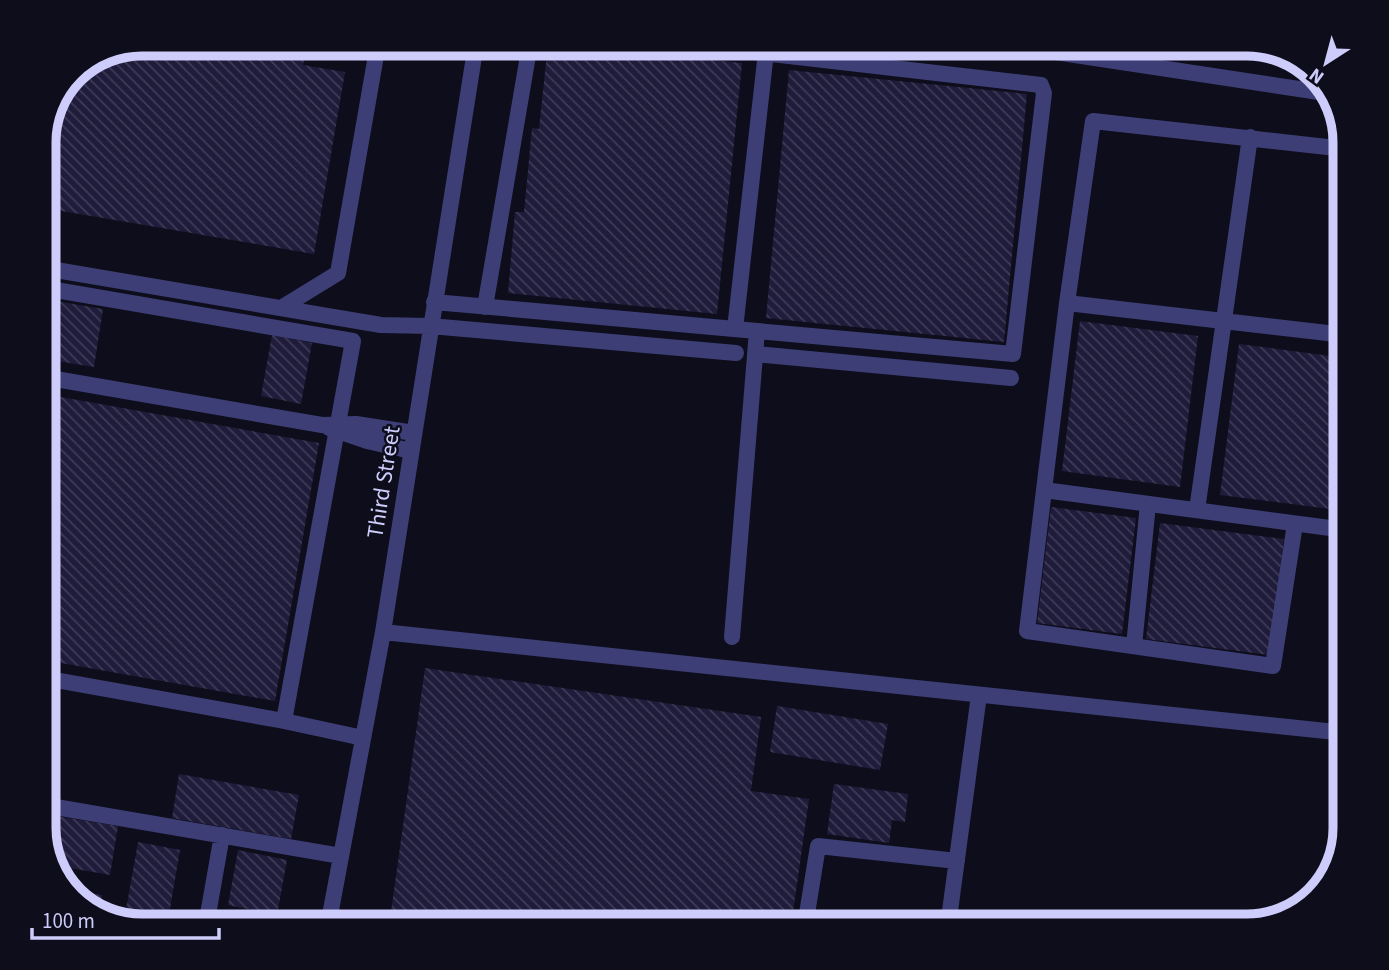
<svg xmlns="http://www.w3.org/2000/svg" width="1389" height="970" font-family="'Source Sans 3',sans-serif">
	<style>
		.building { fill: url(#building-back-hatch) }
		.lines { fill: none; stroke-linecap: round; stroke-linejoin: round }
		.minor { stroke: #3d3e76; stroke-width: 16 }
		.labels { text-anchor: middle; stroke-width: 5; stroke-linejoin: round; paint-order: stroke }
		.street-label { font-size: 23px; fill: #ceccfa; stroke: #0e0d1b }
		.rim { fill: none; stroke: #ceccfa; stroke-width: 9 }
	</style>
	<defs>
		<pattern id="building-back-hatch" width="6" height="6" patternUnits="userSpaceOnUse" patternTransform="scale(1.75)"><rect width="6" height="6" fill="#1f1b3a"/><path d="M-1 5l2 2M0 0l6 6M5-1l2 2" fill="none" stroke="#3e3b57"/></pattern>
	</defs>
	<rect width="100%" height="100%" fill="#0e0d1b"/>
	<path class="building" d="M 142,44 L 307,44 L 303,65 L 345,72 L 314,254 L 44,208 L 44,136 L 73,72 Z
		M 548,44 L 742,63 L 717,314 L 508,293 L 515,212 L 524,212 L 532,128 L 539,129 Z
		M 789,70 L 1027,94 L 1004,342 L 766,318 Z
		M 44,299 L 103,309 L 94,367 L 44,359 Z
		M 1080,321 L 1198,336 L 1180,487 L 1062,471 Z
		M 272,335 L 312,343 L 301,404 L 261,396 Z
		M 1239,344 L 1345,358 L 1345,453 L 1338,510 L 1220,495 Z
		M 44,394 L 319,443 L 275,701 L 44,660 Z
		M 1051,507 L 1136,518 L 1122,634 L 1037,623 Z
		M 1160,523 L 1284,539 L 1269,655 L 1146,639 Z
		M 425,668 L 761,717 L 751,791 L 809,799 L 791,926 L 389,926 Z
		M 777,706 L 888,724 L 880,770 L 770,752 Z
		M 179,774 L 299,795 L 291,839 L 172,818 Z
		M 834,784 L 908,794 L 905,822 L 892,820 L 889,843 L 827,834 Z
		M 56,816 L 118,826 L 110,875 L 53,865 L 50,853 Z
		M 138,842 L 180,850 L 167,926 L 142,926 L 124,921 Z
		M 238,850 L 287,860 L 277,915 L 228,905 Z
		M 69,890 L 102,895 L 99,913 L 87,909 Z"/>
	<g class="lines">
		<path class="minor" d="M 1002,44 L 1332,94
			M 44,268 L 381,325 L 430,326 L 736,353
			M 44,288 L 353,341 L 284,721
			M 434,302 L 1013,354 L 1044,93 L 1041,85 L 684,44
			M 1067,303 L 1093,121 L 1345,149
			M 485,307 L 530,44
			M 281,308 L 338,273 L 378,44
			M 735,329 L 766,52
			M 1345,335 L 1067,303 L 1044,490 L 1345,530
			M 755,354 L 1011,378
			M 44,377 L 322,425 L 356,424 L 414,433
			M 329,428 L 367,441 L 411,451
			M 1044,490 L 1027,631 L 1273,666 L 1295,524
			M 1197,510 L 1250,137
			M 383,632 L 1345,733
			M 732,637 L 757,331
			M 1134,646 L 1148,504
			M 44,678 L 284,721 L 363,738
			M 44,805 L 341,856
			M 206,926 L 222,835
			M 245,926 L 249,924 L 257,926
			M 328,926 L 383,632 L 476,44
			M 805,926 L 818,846 L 957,861
			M 948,926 L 979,695"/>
	</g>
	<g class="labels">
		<g class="street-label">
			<text transform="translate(383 482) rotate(-81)" y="8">Third Street</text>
		</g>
	</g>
	<path d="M0 0H1389V970H0ZM142 56H1247A86 86 0 0 1 1333 142V828A86 86 0 0 1 1247 914H142A86 86 0 0 1 56 828V142A86 86 0 0 1 142 56Z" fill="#0e0d1b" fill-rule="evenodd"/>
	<path class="rim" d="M142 56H1247A86 86 0 0 1 1333 142V828A86 86 0 0 1 1247 914H142A86 86 0 0 1 56 828V142A86 86 0 0 1 142 56Z"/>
	<g transform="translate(1326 63) rotate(216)" stroke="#0e0d1b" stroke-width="5" paint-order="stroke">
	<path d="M0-5L12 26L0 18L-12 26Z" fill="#ceccfa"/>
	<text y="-10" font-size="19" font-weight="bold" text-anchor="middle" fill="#ceccfa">N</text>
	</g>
	<path d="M32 928v10h187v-10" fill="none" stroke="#ceccfa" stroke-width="3.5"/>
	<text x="42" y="928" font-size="21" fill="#ceccfa" stroke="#0e0d1b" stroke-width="5" paint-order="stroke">100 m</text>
</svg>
